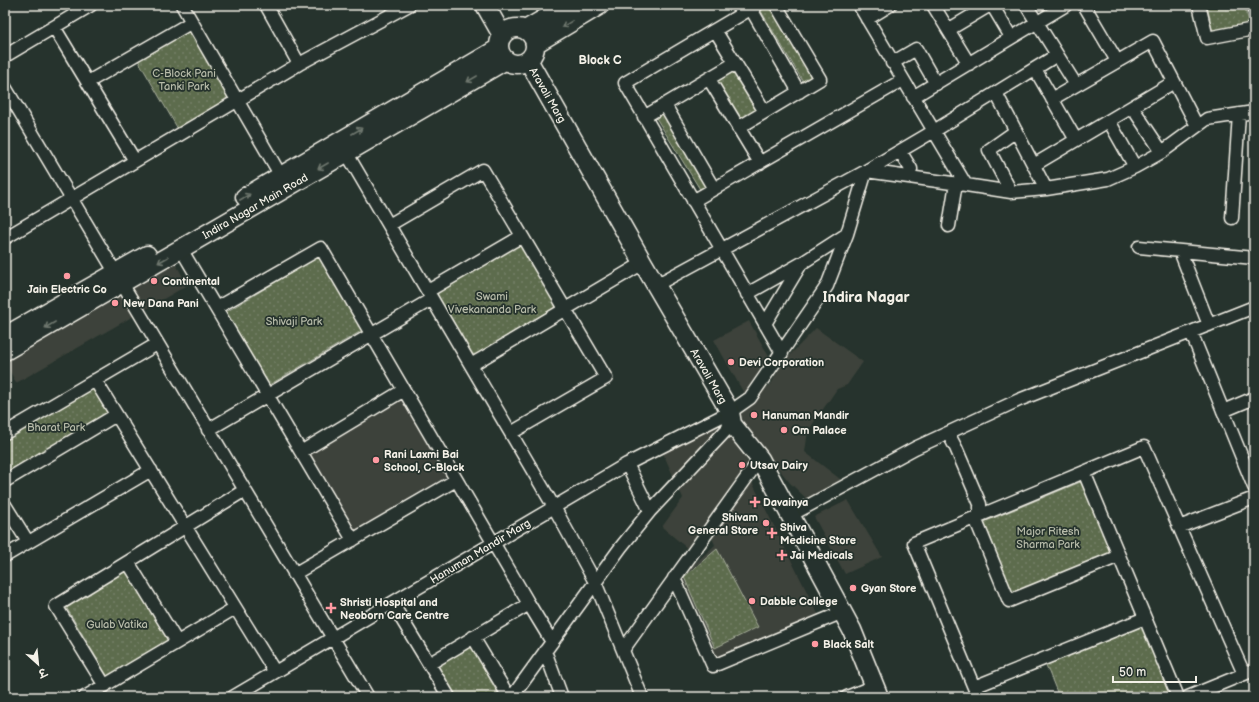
<svg xmlns="http://www.w3.org/2000/svg" width="1259" height="702" font-family="'Balsamiq Sans','Playpen Sans Deva',sans-serif">
	<style>
		.built { fill: #3c423a }
		.park { fill: url(#park-dots); stroke: #a8ae9b }
		.lines { fill: none; stroke-linecap: round; stroke-linejoin: round }
		.street-casing { stroke: #f4f1e8; stroke-width: 15 }
		.secondary-casing { stroke: #f4f1e8; stroke-width: 21 }
		.street { stroke: #26332d; stroke-width: 12 }
		.secondary { stroke: #26332d; stroke-width: 18 }
		.oneway { stroke: #6e766e }
		.poi-dot { fill: #ff9aa2; stroke: #26332d; stroke-width: 1.5 }
		.labels { text-anchor: middle; stroke-width: 3.5; stroke-linejoin: round; paint-order: stroke }
		.park-label { font-size: 11px; fill: #b8bcaa; stroke: #26332d }
		.street-label { font-size: 11px; fill: #f4f1e8; stroke: #26332d }
		.poi-label { font-size: 11px; font-weight: bold; fill: #f4f1e8; stroke: #26332d; text-anchor: start }
		.neighbourhood-label { font-size: 12px; font-weight: bold; fill: #f4f1e8; stroke: #26332d }
		.district-label { font-size: 15px; font-weight: bold; fill: #f4f1e8; stroke: #26332d }
	</style>
	<defs>
		<pattern id="park-dots" width="8" height="8" patternUnits="userSpaceOnUse"><rect width="8" height="8" fill="#5d6c4e"/><path d="M2 2h.1M6 6h.1" fill="none" stroke="#758168" stroke-width="1.8" stroke-linecap="round"/></pattern>
	</defs>
	<rect width="100%" height="100%" fill="#26332d"/>
	<filter id="ink" filterUnits="userSpaceOnUse"><feTurbulence type="fractalNoise" baseFrequency=".025" numOctaves="2"/><feDisplacementMap in="SourceGraphic" scale="8" xChannelSelector="R" yChannelSelector="G"/><feConvolveMatrix kernelMatrix="1 2 1 2 8 2 1 2 1" color-interpolation-filters="sRGB"/></filter>
	<g filter="url(#ink)">
		<path class="built" d="M 175,263 L 188,285 L 16,383 L 5,362 Z
			M 749,321 L 772,362 L 746,397 L 714,340 Z
			M 816,328 L 863,362 L 847,385 L 837,389 L 808,431 L 805,452 L 844,482 L 809,501 L 790,483 L 754,438 L 733,418 L 758,393 L 771,384 L 782,363 Z
			M 404,399 L 449,475 L 354,531 L 309,455 Z
			M 712,422 L 724,431 L 744,454 L 749,465 L 751,480 L 819,616 L 717,659 L 681,576 L 715,545 L 706,524 L 688,549 L 662,527 L 683,498 L 663,453 Z
			M 848,500 L 882,557 L 845,574 L 814,517 Z"/>
		<path class="park" d="M 759,5 L 782,5 L 822,72 L 804,83 L 758,6 Z
			M 1207,5 L 1243,5 L 1251,25 L 1213,33 Z
			M 190,30 L 230,99 L 178,129 L 138,60 Z
			M 736,64 L 763,108 L 738,122 L 712,79 Z
			M 670,103 L 717,181 L 701,191 L 653,113 Z
			M 520,243 L 557,306 L 474,356 L 436,292 Z
			M 319,256 L 363,330 L 269,385 L 226,312 Z
			M 92,388 L 107,413 L 5,474 L 5,440 Z
			M 1083,481 L 1112,552 L 1013,593 L 984,522 Z
			M 717,549 L 758,627 L 715,648 L 684,577 Z
			M 126,571 L 168,641 L 108,677 L 66,607 Z
			M 1142,626 L 1170,696 L 1059,697 L 1046,665 Z
			M 471,646 L 500,697 L 452,697 L 435,667 Z"/>
		<g class="lines">
			<defs>
				<path id="street" d="M 182,5 L 281,176
					M 266,5 L 299,64
					M 757,5 L 625,83 L 782,353
					M 859,5 L 966,185 L 1011,192 L 1046,189 L 1108,179 L 1135,167 L 1162,152 L 1207,119 L 1254,112
					M 933,5 L 969,64
					M 992,5 L 1011,37
					M 1026,5 L 1076,85
					M 1084,5 L 1117,61
					M 1199,5 L 1207,38 L 1254,29
					M 1252,5 L 1254,10
					M 751,9 L 799,92
					M 867,19 L 890,5
					M 54,27 L 135,161
					M 715,30 L 765,112
					M 948,30 L 990,5
					M 5,56 L 91,5
					M 892,63 L 916,49 L 936,84
					M 1035,69 L 1076,140
					M 709,79 L 760,163
					M 88,82 L 192,22
					M 5,87 L 368,697
					M 996,93 L 1046,189
					M 913,97 L 1066,5
					M 1052,99 L 1153,41 L 1197,126
					M 665,105 L 714,189
					M 1132,107 L 1162,152
					M 644,117 L 735,63
					M 1109,121 L 1135,167
					M 738,128 L 820,79 L 776,5
					M 343,147 L 554,507 L 595,582 L 642,697
					M 900,151 L 911,169
					M 1034,165 L 1174,82
					M 1011,192 L 989,150 L 1016,131
					M 693,201 L 903,80
					M 1232,218 L 1239,114
					M 389,225 L 483,170 L 606,378 L 511,433
					M 949,226 L 956,183
					M 5,238 L 299,64 L 409,5
					M 1139,247 L 1254,258
					M 181,249 L 353,540
					M 1180,251 L 1209,325
					M 656,285 L 866,171 L 934,131 L 1057,55
					M 428,291 L 522,236
					M 747,294 L 802,263 L 847,234
					M 216,308 L 321,248 L 529,604
					M 765,324 L 801,264
					M 1191,332 L 1254,487
					M 471,365 L 643,263
					M 95,380 L 275,672
					M 1223,411 L 1254,398
					M 208,430 L 432,299
					M 5,433 L 157,344
					M 948,433 L 956,448 L 980,504 L 980,512 L 975,518 L 1009,601 L 1119,556
					M 301,452 L 404,390
					M 627,464 L 650,511
					M 1084,472 L 1178,697
					M 5,481 L 116,415
					M 5,505 L 28,542
					M 791,515 L 915,448 L 1019,400 L 1254,307
					M 1179,527 L 1254,498
					M 5,556 L 151,470
					M 128,562 L 177,642
					M 294,574 L 456,480
					M 674,578 L 713,666 L 843,612
					M 392,603 L 449,697
					M 473,637 L 509,697
					M 623,650 L 760,459
					M 545,651 L 562,697
					M 429,664 L 529,604 L 552,642
					M 105,686 L 56,606 L 245,490
					M 974,687 L 1145,618
					M 85,697 L 235,608
					M 233,697 L 627,464 L 730,412 L 750,398 L 827,286 L 847,234 L 866,171 L 966,185
					M 512,697 L 621,547 L 650,511 L 732,424
					M 847,697 L 874,686
					M 978,697 L 914,543 L 1144,447 L 1244,674
					M 1188,697 L 1254,670"/>
				<path id="secondary" d="M 485,5 L 502,35
					M499 46a18 18 0 1 1 36 0a18 18 0 1 1-36 0Z
					M 525,30 L 568,5
					M 535,44 L 600,5
					M 528,60 L 643,263 L 730,412 L 732,424 L 760,459 L 852,630 L 879,697
					M 245,197 L 499,48
					M 5,336 L 147,255
					M 5,351 L 506,60"/>
			</defs>
			<use href="#street" class="street-casing"/>
			<use href="#secondary" class="secondary-casing"/>
			<use href="#street" class="street"/>
			<use href="#secondary" class="secondary"/>
		</g>
		<defs><path id="oneway-shaft" d="M-6 0H5M1.5-3L5.5 0L1.5 3" fill="none" stroke-width="1.6" stroke-linecap="round" stroke-linejoin="round"/></defs>
		<g class="oneway">
			<use href="#oneway-shaft" transform="translate(567 24) rotate(149)"/>
			<use href="#oneway-shaft" transform="translate(472 79) rotate(150)"/>
			<use href="#oneway-shaft" transform="translate(357 131) rotate(-30)"/>
			<use href="#oneway-shaft" transform="translate(323 166) rotate(150)"/>
			<use href="#oneway-shaft" transform="translate(245 197) rotate(-30)"/>
			<use href="#oneway-shaft" transform="translate(163 260) rotate(150)"/>
			<use href="#oneway-shaft" transform="translate(50 325) rotate(150)"/>
		</g>
	</g>
	<g class="poi-dot">
		<circle cx="67" cy="276" r="4"/>
		<circle cx="154" cy="281" r="4"/>
		<circle cx="115" cy="303" r="4"/>
		<circle cx="731" cy="362" r="4"/>
		<circle cx="754" cy="415" r="4"/>
		<circle cx="784" cy="430" r="4"/>
		<circle cx="376" cy="460" r="4"/>
		<circle cx="742" cy="465" r="4"/>
		<path d="M753 496h4v4h4v4h-4v4h-4v-4h-4v-4h4z"/>
		<circle cx="766" cy="523" r="4"/>
		<path d="M770 527h4v4h4v4h-4v4h-4v-4h-4v-4h4z"/>
		<path d="M780 549h4v4h4v4h-4v4h-4v-4h-4v-4h4z"/>
		<circle cx="853" cy="588" r="4"/>
		<circle cx="752" cy="601" r="4"/>
		<path d="M329 602h4v4h4v4h-4v4h-4v-4h-4v-4h4z"/>
		<circle cx="815" cy="644" r="4"/>
	</g>
	<g class="labels">
		<g class="park-label">
			<text x="184" y="77">C-Block Pani<tspan x="184" dy="13">Tanki Park</tspan></text>
			<text x="492" y="300">Swami<tspan x="492" dy="13">Vivekananda Park</tspan></text>
			<text x="294" y="325">Shivaji Park</text>
			<text x="56" y="431">Bharat Park</text>
			<text x="1048" y="535">Major Ritesh<tspan x="1048" dy="13">Sharma Park</tspan></text>
			<text x="117" y="628">Gulab Vatika</text>
		</g>
		<g class="street-label">
			<text transform="translate(548 95) rotate(60)" y="4">Aravali Marg</text>
			<text transform="translate(255 206) rotate(-30)" y="4">Indira Nagar Main Road</text>
			<text transform="translate(709 376) rotate(60)" y="4">Aravali Marg</text>
			<text transform="translate(480 551) rotate(-31)" y="4">Hanuman Mandir Marg</text>
		</g>
		<g class="poi-label">
			<text x="162" y="285">Continental</text>
			<text x="67" y="293" text-anchor="middle">Jain Electric Co</text>
			<text x="123" y="307">New Dana Pani</text>
			<text x="739" y="366">Devi Corporation</text>
			<text x="762" y="419">Hanuman Mandir</text>
			<text x="792" y="434">Om Palace</text>
			<text x="384" y="458">Rani Laxmi Bai<tspan x="384" dy="13">School, C-Block</tspan></text>
			<text x="750" y="469">Utsav Dairy</text>
			<text x="763" y="506">Davainya</text>
			<text x="758" y="521" text-anchor="end">Shivam<tspan x="758" dy="13">General Store</tspan></text>
			<text x="780" y="531">Shiva<tspan x="780" dy="13">Medicine Store</tspan></text>
			<text x="790" y="559">Jai Medicals</text>
			<text x="861" y="592">Gyan Store</text>
			<text x="760" y="605">Dabble College</text>
			<text x="340" y="606">Shristi Hospital and<tspan x="340" dy="13">Neoborn Care Centre</tspan></text>
			<text x="823" y="648">Black Salt</text>
		</g>
		<g class="neighbourhood-label">
			<text x="600" y="64">Block C</text>
		</g>
		<g class="district-label">
			<text x="866" y="302">Indira Nagar</text>
		</g>
	</g>
	<rect width="1259" height="702" fill="none" stroke="#26332d" stroke-width="20"/>
	<rect x="10" y="10" width="1239" height="682" fill="none" stroke="#f4f1e8" stroke-width="1.5" filter="url(#ink)"/>
	<g transform="translate(38 664) rotate(153)" stroke="#26332d" stroke-width="3" paint-order="stroke">
	<path d="M0-3L7 15L0 10L-7 15Z" fill="#f4f1e8"/>
	<text y="-6" font-size="11" font-weight="bold" text-anchor="middle" fill="#f4f1e8">उ</text>
	</g>
	<path d="M1113 676v6h83v-6" fill="none" stroke="#f4f1e8" stroke-width="2"/>
	<text x="1119" y="676" font-size="12" fill="#f4f1e8" stroke="#26332d" stroke-width="3" paint-order="stroke">50 m</text>
</svg>
